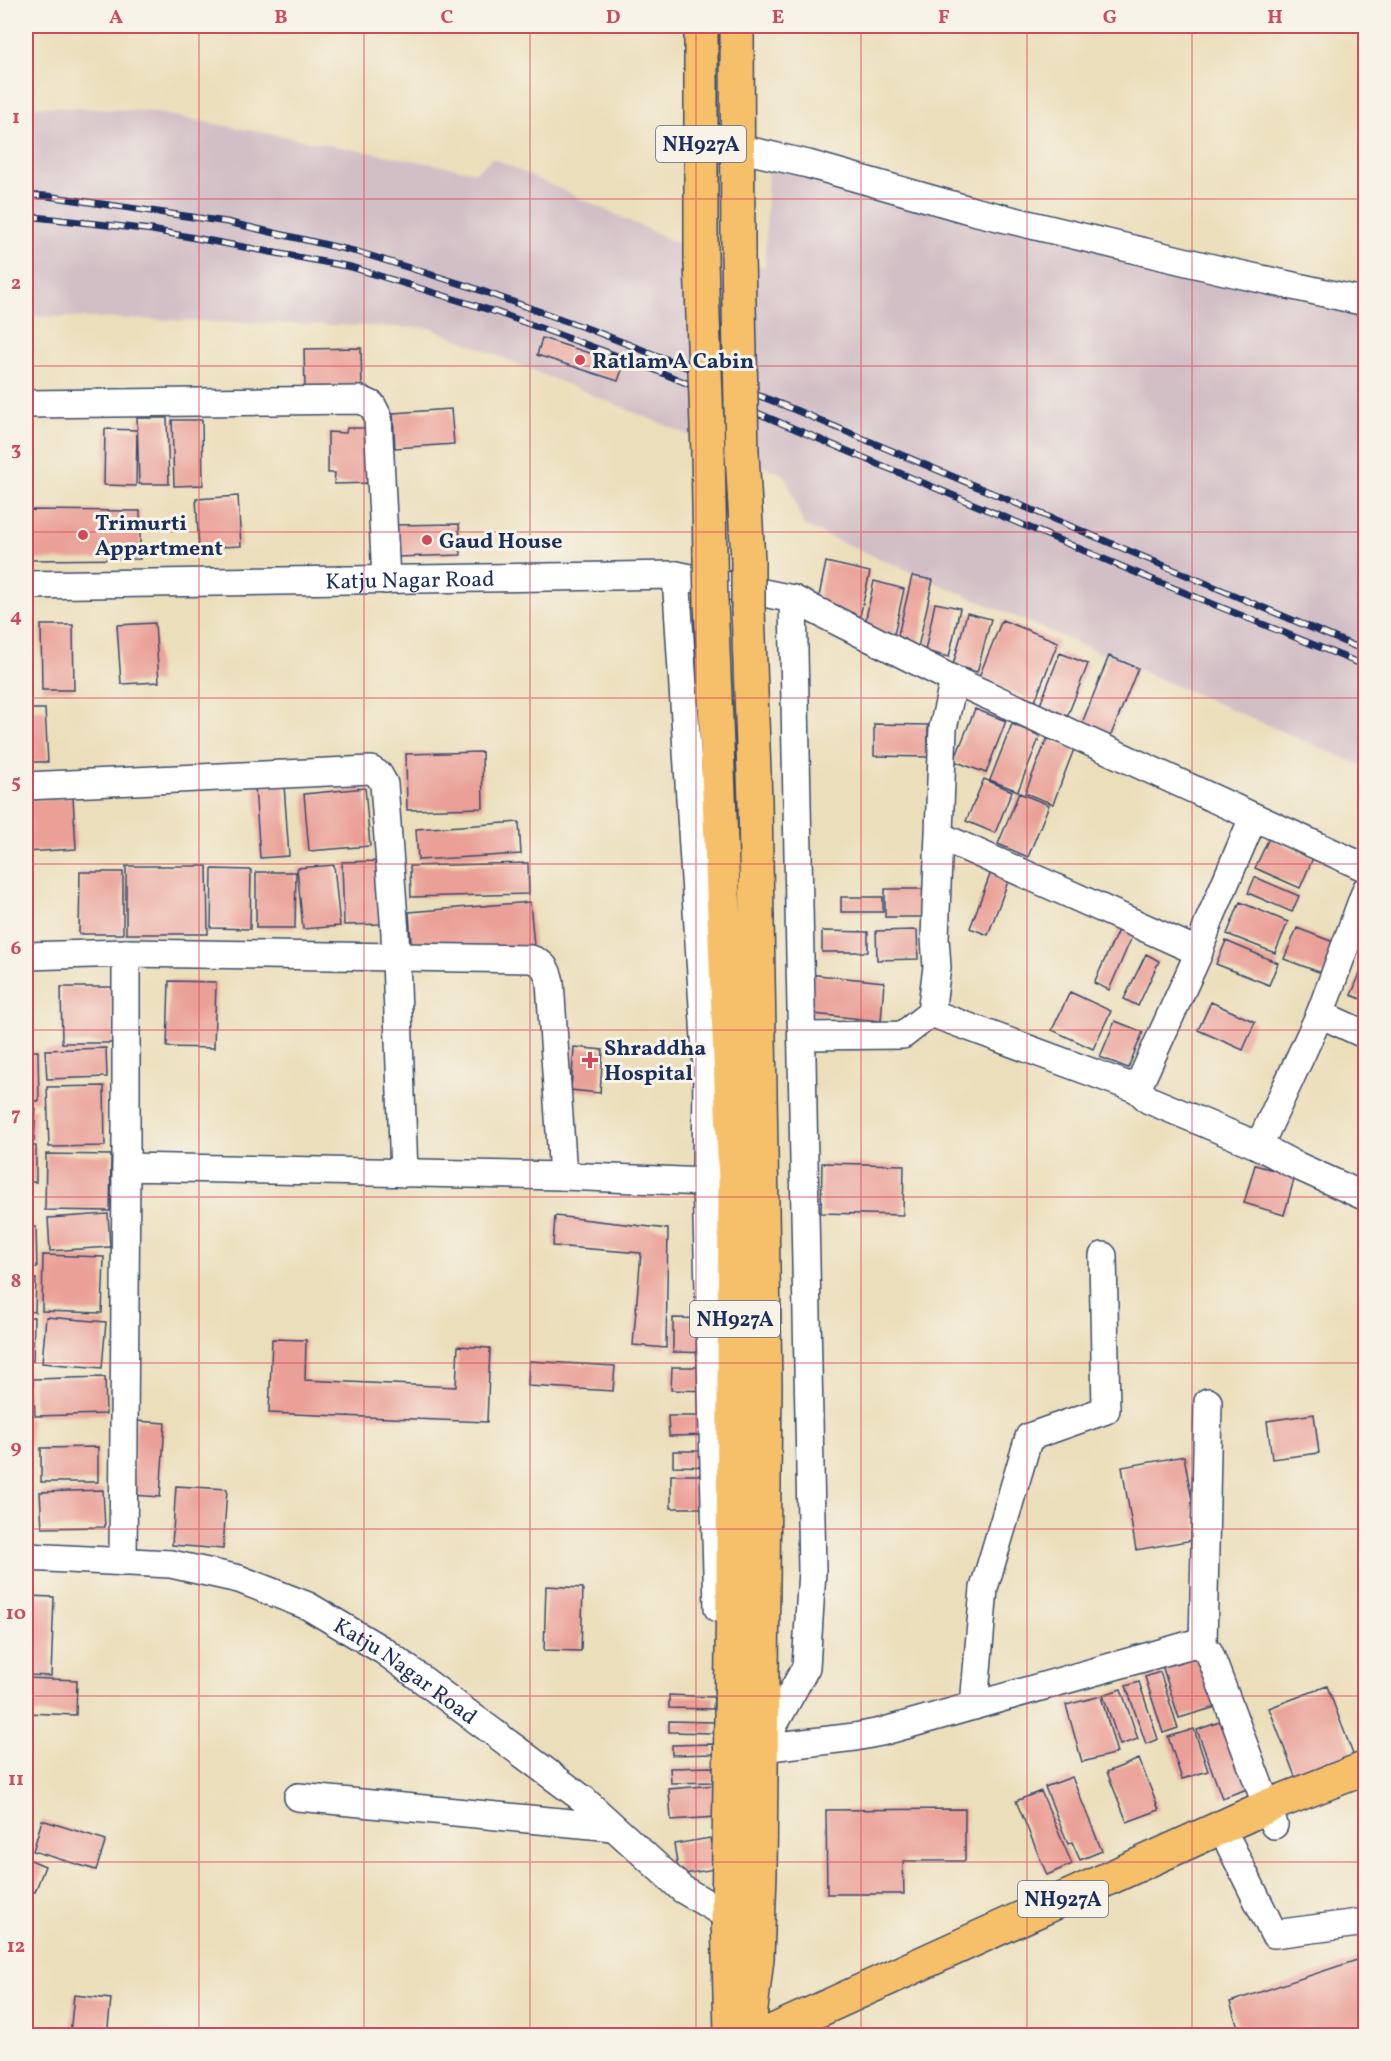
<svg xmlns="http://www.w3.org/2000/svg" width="1391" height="2061" font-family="Vollkorn,serif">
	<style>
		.industrial { fill: #d2bec5 }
		.building { fill: #eaa097 }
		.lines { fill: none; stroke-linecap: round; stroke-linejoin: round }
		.minor-casing { stroke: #3a496c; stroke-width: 30 }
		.trunk-casing { stroke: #3a496c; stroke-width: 36 }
		.minor { stroke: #fff; stroke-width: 27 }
		.trunk { stroke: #f6c06b; stroke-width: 33 }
		.rail-casing { stroke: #1b2f5e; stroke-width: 7 }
		.rail { stroke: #f7f3e8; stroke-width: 4.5; stroke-dasharray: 14; stroke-linecap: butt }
		.trunk-bridge-casing { stroke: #3a496c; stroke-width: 36; stroke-linecap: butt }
		.trunk-bridge { stroke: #f6c06b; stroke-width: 33 }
		.grid { fill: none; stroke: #d1495b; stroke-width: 1.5; stroke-opacity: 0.55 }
		.poi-dot { fill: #d1495b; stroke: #f7f3e8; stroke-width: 2 }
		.labels { text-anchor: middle; stroke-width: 6; stroke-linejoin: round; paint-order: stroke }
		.shield { fill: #f7f3e8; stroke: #5d6a87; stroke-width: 1.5 }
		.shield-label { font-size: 21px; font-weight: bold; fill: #1b2f5e }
		.poi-label { font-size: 22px; font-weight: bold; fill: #1b2f5e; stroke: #f7f3e8; text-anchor: start }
		.street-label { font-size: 22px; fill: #1b2f5e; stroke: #f7f3e8 }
		.neatline { fill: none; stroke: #d1495b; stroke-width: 2 }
		.grid-label { font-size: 20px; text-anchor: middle; font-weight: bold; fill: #d1495b }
	</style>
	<rect width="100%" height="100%" fill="#f7f3e8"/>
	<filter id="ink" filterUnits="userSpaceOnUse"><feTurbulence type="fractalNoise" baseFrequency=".0167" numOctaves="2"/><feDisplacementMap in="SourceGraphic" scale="12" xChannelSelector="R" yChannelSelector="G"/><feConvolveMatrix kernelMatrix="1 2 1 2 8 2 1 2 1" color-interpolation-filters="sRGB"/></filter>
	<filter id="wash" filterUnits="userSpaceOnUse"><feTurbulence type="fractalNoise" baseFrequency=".008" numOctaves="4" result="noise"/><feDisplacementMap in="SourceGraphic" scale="24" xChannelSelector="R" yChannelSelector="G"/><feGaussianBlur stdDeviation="1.35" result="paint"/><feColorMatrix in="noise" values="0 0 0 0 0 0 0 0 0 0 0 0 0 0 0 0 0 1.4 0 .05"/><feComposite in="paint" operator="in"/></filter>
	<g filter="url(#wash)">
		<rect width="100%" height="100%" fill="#ebdeba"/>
		<path class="industrial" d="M 26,106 L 146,111 L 476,172 L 492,158 L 684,246 L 765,267 L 768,167 L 1365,307 L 1365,767 L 804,526 L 785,475 L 431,328 L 26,316 Z"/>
		<g id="blocks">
			<path class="building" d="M 1346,26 L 1366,26 L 1366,33 Z
				M 542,338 L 624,364 L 618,381 L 537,355 Z
				M 361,348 L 362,388 L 305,389 L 304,349 Z
				M 451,409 L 454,444 L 395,448 L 393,413 Z
				M 137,418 L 167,418 L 169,484 L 139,484 Z
				M 172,420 L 202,420 L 203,485 L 174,486 Z
				M 347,428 L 365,428 L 365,439 L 373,439 L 373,483 L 334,484 L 335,473 L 328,473 L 328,432 L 346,433 Z
				M 105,429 L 137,430 L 136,486 L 104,485 Z
				M 238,496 L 241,546 L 199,548 L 196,499 Z
				M 26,510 L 140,511 L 140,559 L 26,560 Z
				M 459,524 L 461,555 L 396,557 L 393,525 Z
				M 826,562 L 870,572 L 858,625 L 815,616 Z
				M 912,576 L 933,580 L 917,652 L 895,648 Z
				M 874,581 L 904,589 L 893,639 L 863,632 Z
				M 935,603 L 960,608 L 949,657 L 925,651 Z
				M 967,613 L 991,619 L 977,672 L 953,665 Z
				M 1002,620 L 1058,642 L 1035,701 L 978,679 Z
				M 155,623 L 159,682 L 121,684 L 117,625 Z
				M 41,625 L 73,625 L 74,690 L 42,690 Z
				M 1060,653 L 1088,664 L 1066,720 L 1038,710 Z
				M 1109,656 L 1138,668 L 1109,740 L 1080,728 Z
				M 26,709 L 45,709 L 48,762 L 26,762 Z
				M 975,709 L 1006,721 L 986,773 L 954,761 Z
				M 874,724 L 928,725 L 928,757 L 874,756 Z
				M 1012,724 L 1040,736 L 1018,791 L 990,780 Z
				M 1047,739 L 1074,749 L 1053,804 L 1025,793 Z
				M 482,752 L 483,808 L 407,810 L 406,754 Z
				M 984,779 L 1012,791 L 995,833 L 966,821 Z
				M 284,785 L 289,856 L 260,858 L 255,787 Z
				M 365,788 L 370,846 L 309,851 L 304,794 Z
				M 1019,793 L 1049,805 L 1028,857 L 998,844 Z
				M 73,797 L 76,849 L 26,852 L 26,800 Z
				M 519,822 L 521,854 L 418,860 L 416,829 Z
				M 1269,838 L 1313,858 L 1300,888 L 1255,868 Z
				M 381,861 L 386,924 L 344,925 L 342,862 Z
				M 528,863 L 529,894 L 411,897 L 410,866 Z
				M 334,865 L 340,926 L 303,929 L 297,868 Z
				M 126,866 L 207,866 L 208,934 L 126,934 Z
				M 212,869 L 251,870 L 250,929 L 211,928 Z
				M 80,872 L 123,872 L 123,934 L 79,934 Z
				M 256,872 L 296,872 L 295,928 L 256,928 Z
				M 991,872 L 1009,879 L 988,935 L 970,928 Z
				M 1255,877 L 1299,896 L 1292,912 L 1248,893 Z
				M 885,889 L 929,889 L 929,917 L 885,917 Z
				M 841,897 L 883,897 L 883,912 L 841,912 Z
				M 530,902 L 534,946 L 412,956 L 409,912 Z
				M 1240,902 L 1288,922 L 1275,953 L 1227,934 Z
				M 1120,926 L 1134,932 L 1109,990 L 1094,983 Z
				M 1297,928 L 1341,945 L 1327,975 L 1284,959 Z
				M 917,930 L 918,959 L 877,960 L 876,931 Z
				M 822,931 L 868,932 L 868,952 L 822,952 Z
				M 1226,941 L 1278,963 L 1269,985 L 1216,964 Z
				M 1146,954 L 1159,961 L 1138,1006 L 1124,999 Z
				M 1366,959 L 1366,1001 L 1351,995 Z
				M 808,974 L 884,982 L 881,1021 L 804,1013 Z
				M 169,981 L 216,982 L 214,1048 L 167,1047 Z
				M 61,987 L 112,987 L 113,1043 L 62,1043 Z
				M 1070,992 L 1111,1011 L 1093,1049 L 1052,1030 Z
				M 1211,1002 L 1255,1022 L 1243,1050 L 1198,1030 Z
				M 1115,1021 L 1143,1032 L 1128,1068 L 1100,1057 Z
				M 574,1047 L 603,1050 L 600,1093 L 571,1090 Z
				M 106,1048 L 107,1077 L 47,1079 L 45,1050 Z
				M 26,1051 L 38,1051 L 39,1101 L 26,1101 Z
				M 104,1086 L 105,1146 L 49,1147 L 47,1087 Z
				M 26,1109 L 36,1109 L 34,1141 L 26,1141 Z
				M 26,1146 L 36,1146 L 36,1182 L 26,1182 Z
				M 46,1154 L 111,1155 L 110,1211 L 45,1210 Z
				M 822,1163 L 904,1165 L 903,1215 L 821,1213 Z
				M 1255,1165 L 1295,1176 L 1284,1215 L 1244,1203 Z
				M 26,1195 L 27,1195 L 28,1221 L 26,1221 Z
				M 108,1214 L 110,1247 L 50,1251 L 48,1218 Z
				M 555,1216 L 668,1229 L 666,1348 L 633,1345 L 641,1253 L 553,1246 Z
				M 26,1227 L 36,1227 L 37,1268 L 26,1268 Z
				M 43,1255 L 104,1257 L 102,1313 L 42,1311 Z
				M 26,1278 L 36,1279 L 35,1312 L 26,1311 Z
				M 26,1317 L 34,1317 L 33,1361 L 26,1361 Z
				M 46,1317 L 106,1322 L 102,1368 L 42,1363 Z
				M 673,1318 L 716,1319 L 716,1353 L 673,1352 Z
				M 272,1339 L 306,1340 L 305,1380 L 456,1387 L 458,1346 L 490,1348 L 487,1422 L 269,1413 Z
				M 529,1361 L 615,1366 L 613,1391 L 528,1386 Z
				M 26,1365 L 28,1365 L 29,1405 L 26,1405 Z
				M 672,1367 L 716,1367 L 716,1391 L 671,1390 Z
				M 105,1377 L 106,1414 L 35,1416 L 33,1379 Z
				M 1314,1414 L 1319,1453 L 1272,1459 L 1267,1421 Z
				M 668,1416 L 715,1416 L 715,1435 L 669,1436 Z
				M 26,1419 L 31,1419 L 30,1446 L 26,1446 Z
				M 136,1421 L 165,1423 L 160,1497 L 132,1495 Z
				M 98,1447 L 98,1482 L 41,1482 L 41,1448 Z
				M 673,1451 L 716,1451 L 715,1467 L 673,1466 Z
				M 1184,1456 L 1199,1539 L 1136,1550 L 1122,1467 Z
				M 26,1463 L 29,1463 L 28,1508 L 26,1508 Z
				M 671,1475 L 714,1475 L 714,1508 L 671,1508 Z
				M 176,1486 L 227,1489 L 223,1549 L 172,1545 Z
				M 103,1490 L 105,1527 L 42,1528 L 40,1492 Z
				M 546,1586 L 583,1588 L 581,1651 L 544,1650 Z
				M 26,1596 L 54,1597 L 51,1676 L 26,1675 Z
				M 1200,1649 L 1219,1706 L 1179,1718 L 1161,1662 Z
				M 1160,1672 L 1178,1728 L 1163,1733 L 1145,1677 Z
				M 26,1678 L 77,1680 L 76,1715 L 26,1713 Z
				M 1139,1682 L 1158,1739 L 1146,1744 L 1126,1686 Z
				M 1327,1686 L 1354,1757 L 1296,1779 L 1269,1708 Z
				M 1121,1689 L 1138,1739 L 1120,1745 L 1103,1695 Z
				M 669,1695 L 714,1697 L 713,1709 L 669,1708 Z
				M 1101,1696 L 1117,1753 L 1082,1762 L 1066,1705 Z
				M 1225,1720 L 1250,1788 L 1222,1798 L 1197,1730 Z
				M 669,1721 L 714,1722 L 713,1733 L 669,1732 Z
				M 1194,1729 L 1208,1771 L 1182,1779 L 1168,1737 Z
				M 713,1744 L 714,1754 L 672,1755 L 672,1745 Z
				M 1139,1759 L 1159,1810 L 1127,1822 L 1107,1772 Z
				M 714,1767 L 714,1782 L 671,1783 L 670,1768 Z
				M 1072,1777 L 1102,1851 L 1080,1860 L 1072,1842 L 1068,1844 L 1045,1787 Z
				M 715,1785 L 717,1817 L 671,1820 L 669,1789 Z
				M 1041,1791 L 1072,1864 L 1047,1875 L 1016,1801 Z
				M 965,1809 L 965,1861 L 903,1861 L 904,1894 L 827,1894 L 826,1810 Z
				M 42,1820 L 106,1840 L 96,1870 L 33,1851 Z
				M 710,1838 L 715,1869 L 679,1875 L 674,1844 Z
				M 26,1858 L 45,1866 L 35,1892 L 26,1889 Z
				M 1366,1957 L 1366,2036 L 1241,2036 L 1230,2002 Z
				M 74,1995 L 111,1999 L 107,2036 L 70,2034 Z"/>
		</g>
	</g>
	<g filter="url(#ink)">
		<use href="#blocks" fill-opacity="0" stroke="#3a496c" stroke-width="1.5"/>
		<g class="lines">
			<defs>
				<g id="minor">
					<path d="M 738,148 L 808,164 L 973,211 L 1225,271 L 1366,302"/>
					<path d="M 26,404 L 361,400 L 372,405 L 378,417 L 386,580"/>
					<path d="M 676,575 L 707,1070 L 706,1182 L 718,1608"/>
					<path id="s1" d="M 26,585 L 676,575 L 793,599 L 954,680 L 1366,868"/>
					<path d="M 26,786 L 371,770 L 379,775 L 384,784 L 395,933 L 404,1173"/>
					<path d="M 1253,818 L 1209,921 L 1197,957 L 1137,1089 L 1149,1100 L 1259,1146 L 1293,1164 L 1366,1197"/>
					<path d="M 940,836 L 1199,952"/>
					<path d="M 126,953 L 531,959 C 543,963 547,968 550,982 L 563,1176"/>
					<path d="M 26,956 L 126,953 L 126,1167"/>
					<path d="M 931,1013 L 1137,1089"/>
					<path d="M 1320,1014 L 1366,1035"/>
					<path d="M 803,1036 L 903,1035 L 931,1013 L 937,967 L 935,938 L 943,728 L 954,680"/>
					<path d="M 1259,1146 L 1320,1014 L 1366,890"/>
					<path id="s2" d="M 26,1557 L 171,1564 L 239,1579 L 308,1606 L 384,1651 L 583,1799 L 682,1889 L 728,1916"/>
					<path d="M 123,1562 L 126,1167 L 563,1176 L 706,1182"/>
					<path d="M 1203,1646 L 1208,1402"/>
					<path d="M 974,1706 L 984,1588 L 1029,1437 L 1106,1410 L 1103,1256"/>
					<path d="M 761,1748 L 806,1667 L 812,1571 L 793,599"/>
					<path d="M 761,1748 L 855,1737 L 881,1732 L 1196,1643 L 1209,1652 L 1274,1825"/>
					<path d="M 298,1797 L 613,1827"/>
					<path d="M 1230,1845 L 1274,1934 L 1366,1922"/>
				</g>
				<path id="trunk" d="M 701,26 L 701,262
					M 737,26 L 738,255
					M 708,453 L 710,555
					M 742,453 L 748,561
					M 711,602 L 735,1180 L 733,1586 L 728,1916 L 731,2035
					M 748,609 L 755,801 L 765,1384 L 760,1873 L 757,1958 L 748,2035
					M 762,2036 L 1268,1806 L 1366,1768"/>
			</defs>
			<use href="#minor" class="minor-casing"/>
			<use href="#trunk" class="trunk-casing"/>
			<use href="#minor" class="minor"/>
			<use href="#trunk" class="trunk"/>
			<defs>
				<path id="rail" d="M 26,195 L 47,196 L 227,222 L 358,252 L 468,286 L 589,329 L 793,409 L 1366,651
					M 26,216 L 152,230 L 351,267 L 496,312 L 653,369 L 1156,581 L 1366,666"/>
			</defs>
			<use href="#rail" class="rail-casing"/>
			<use href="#rail" class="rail"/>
			<defs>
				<path id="trunk-bridge" d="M 738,255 L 742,453
					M 701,262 L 708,453
					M 710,555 L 711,602
					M 748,561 L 748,609"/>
			</defs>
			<use href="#trunk-bridge" class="trunk-bridge-casing"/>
			<use href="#trunk-bridge" class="trunk-bridge"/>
		</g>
	</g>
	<path class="grid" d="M 199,26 L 199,2036M 364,26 L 364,2036M 530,26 L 530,2036M 696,26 L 696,2036M 861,26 L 861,2036M 1027,26 L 1027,2036M 1192,26 L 1192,2036M 26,199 L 1366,199M 26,366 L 1366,366M 26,532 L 1366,532M 26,698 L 1366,698M 26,864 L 1366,864M 26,1030 L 1366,1030M 26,1197 L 1366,1197M 26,1363 L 1366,1363M 26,1529 L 1366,1529M 26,1696 L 1366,1696M 26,1862 L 1366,1862"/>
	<g class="poi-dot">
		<circle cx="580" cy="360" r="6"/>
		<circle cx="83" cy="535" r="6"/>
		<circle cx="427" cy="540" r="6"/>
		<path d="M587 1051h6v6h6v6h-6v6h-6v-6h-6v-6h6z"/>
	</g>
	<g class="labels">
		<g class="shield">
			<rect x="656" y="126" width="90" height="36" rx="4.5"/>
			<rect x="690" y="1301" width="90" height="36" rx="4.5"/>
			<rect x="1018" y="1881" width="90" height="36" rx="4.5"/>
		</g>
		<g class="shield-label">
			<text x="701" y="151">NH927A</text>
			<text x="735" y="1326">NH927A</text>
			<text x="1063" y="1906">NH927A</text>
		</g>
		<g class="poi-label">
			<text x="592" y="368">Ratlam A Cabin</text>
			<text x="95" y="530">Trimurti<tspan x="95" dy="25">Appartment</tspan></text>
			<text x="439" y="548">Gaud House</text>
			<text x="604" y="1055">Shraddha<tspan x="604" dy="25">Hospital</tspan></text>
		</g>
		<g class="street-label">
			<text dy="8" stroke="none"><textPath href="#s1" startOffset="384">Katju Nagar Road</textPath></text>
			<text dy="8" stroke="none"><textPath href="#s2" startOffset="406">Katju Nagar Road</textPath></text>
		</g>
	</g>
	<rect width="1391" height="2061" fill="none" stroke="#f7f3e8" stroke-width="66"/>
	<rect x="33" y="33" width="1325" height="1995" class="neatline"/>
	<g class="grid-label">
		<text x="116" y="23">A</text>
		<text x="281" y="23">B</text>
		<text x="447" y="23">C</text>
		<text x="613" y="23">D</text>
		<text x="778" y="23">E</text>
		<text x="944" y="23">F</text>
		<text x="1110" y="23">G</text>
		<text x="1275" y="23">H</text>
		<text x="16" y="123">1</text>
		<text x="16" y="289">2</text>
		<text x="16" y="455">3</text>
		<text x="16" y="622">4</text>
		<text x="16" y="788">5</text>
		<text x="16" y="954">6</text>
		<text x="16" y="1120">7</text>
		<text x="16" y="1287">8</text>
		<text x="16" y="1453">9</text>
		<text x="16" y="1619">10</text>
		<text x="16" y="1785">11</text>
		<text x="16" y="1952">12</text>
	</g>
</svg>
